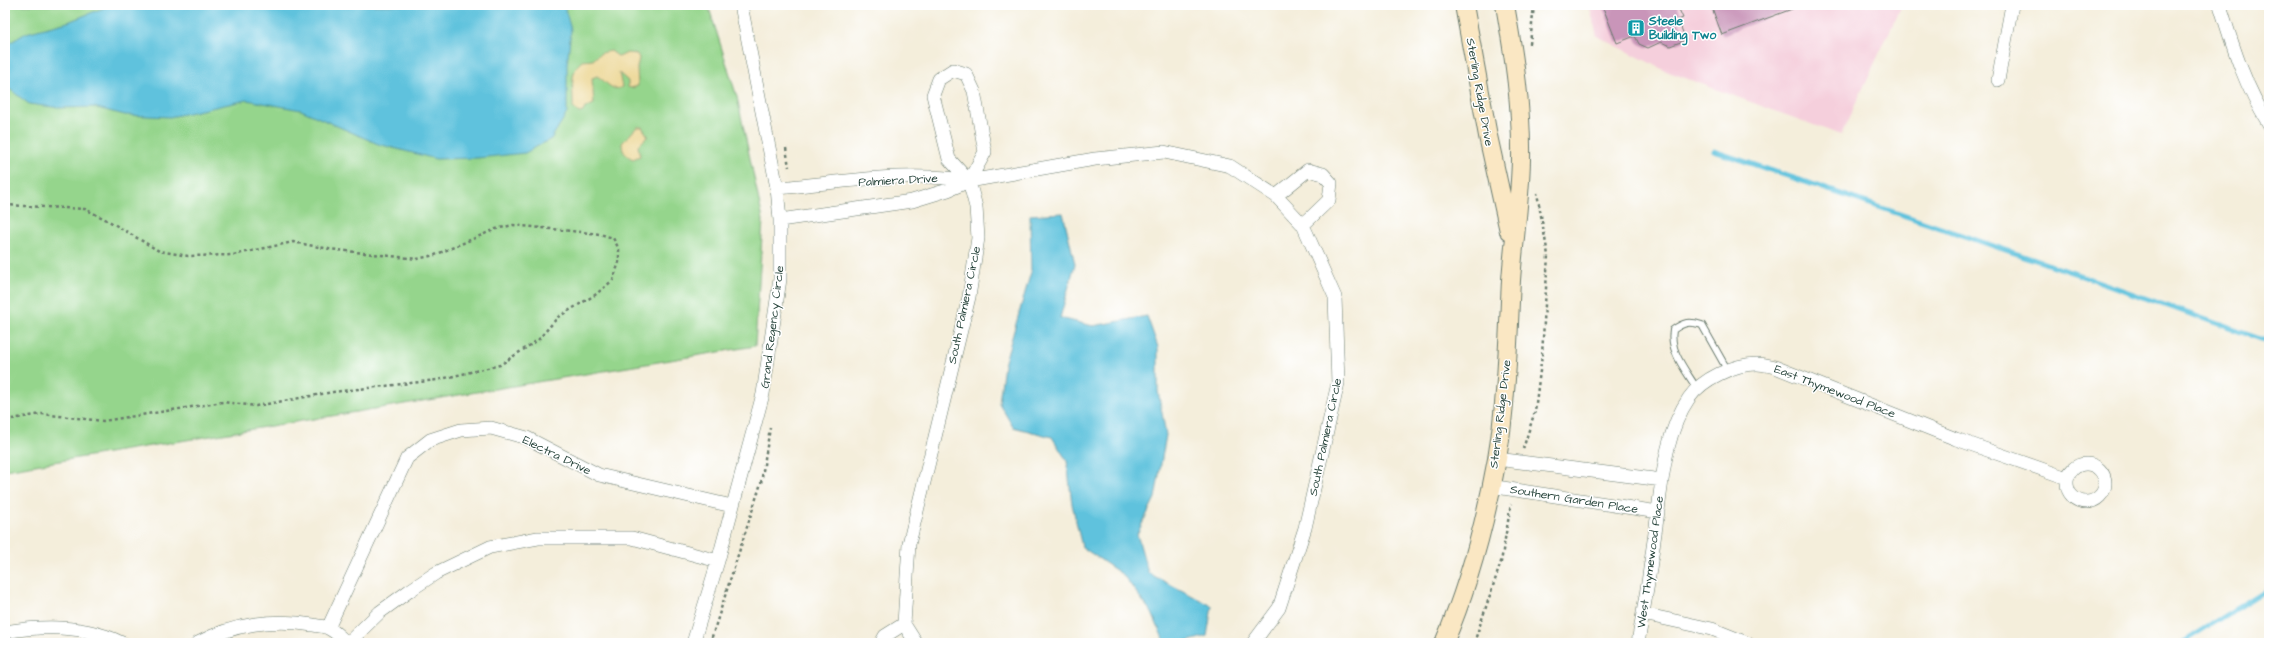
<svg xmlns="http://www.w3.org/2000/svg" width="2274" height="648" font-family="'Architects Daughter',sans-serif">
	<style>
		.built { fill: #f5cfdc }
		.green { fill: #95d58c; stroke: #5a8960 }
		.sand { fill: #eeda9e; stroke: #868c69 }
		.water { fill: #5fc2dd; stroke: #3f8088 }
		.lines { fill: none; stroke-linecap: round; stroke-linejoin: round }
		.stream { stroke: #5fc2dd; stroke-width: 5 }
		.building { fill: #c995b9 }
		.lane-casing { stroke: #6a7b6e; stroke-width: 8 }
		.street-casing { stroke: #6a7b6e; stroke-width: 14 }
		.secondary-casing { stroke: #6a7b6e; stroke-width: 20 }
		.path { stroke: #6a7b6e; stroke-width: 2.5; stroke-dasharray: 3 3; stroke-linecap: butt }
		.lane { stroke: #fff; stroke-width: 6 }
		.street { stroke: #fff; stroke-width: 13 }
		.secondary { stroke: #fae7c3; stroke-width: 18 }
		.labels { text-anchor: middle; stroke-width: 3; stroke-linejoin: round; paint-order: stroke }
		.culture-label { font-size: 12px; font-weight: bold; fill: #0d838f; stroke: #fff; text-anchor: start }
		.street-label { font-size: 12px; fill: #1f3d34; stroke: #fff }
	</style>
	<rect width="100%" height="100%" fill="#fff"/>
	<filter id="ink" filterUnits="userSpaceOnUse"><feTurbulence type="fractalNoise" baseFrequency=".025" numOctaves="2"/><feDisplacementMap in="SourceGraphic" scale="8" xChannelSelector="R" yChannelSelector="G"/><feConvolveMatrix kernelMatrix="1 2 1 2 8 2 1 2 1" color-interpolation-filters="sRGB"/></filter>
	<filter id="wash" filterUnits="userSpaceOnUse"><feTurbulence type="fractalNoise" baseFrequency=".012" numOctaves="4" result="noise"/><feDisplacementMap in="SourceGraphic" scale="16" xChannelSelector="R" yChannelSelector="G"/><feGaussianBlur stdDeviation="0.9" result="paint"/><feColorMatrix in="noise" values="0 0 0 0 0 0 0 0 0 0 0 0 0 0 0 0 0 1.4 0 .05"/><feComposite in="paint" operator="in"/></filter>
	<g filter="url(#wash)">
		<rect width="100%" height="100%" fill="#f4eedb"/>
		<path class="built" d="M 1589,5 L 1901,5 L 1901,7 L 1841,135 L 1666,71 L 1597,36 Z"/>
		<path class="green" d="M 5,5 L 708,5 L 737,97 L 763,220 L 755,346 L 5,470 Z"/>
		<path class="sand" d="M 611,51 L 619,57 L 627,53 L 637,54 L 639,58 L 637,68 L 638,86 L 631,88 L 628,87 L 628,81 L 619,73 L 622,87 C 612,93 605,80 597,76 L 592,78 L 594,104 L 585,108 L 583,112 L 579,113 L 573,108 C 574,92 568,72 582,61 L 593,60 L 601,53 Z
			M 637,127 L 642,127 L 648,136 L 638,146 L 640,156 L 633,159 C 625,155 622,152 622,143 Z"/>
		<path class="water" d="M 111,5 L 564,5 L 571,30 L 567,65 L 567,113 L 551,139 L 525,153 L 477,158 L 436,159 L 378,144 L 301,110 L 247,100 L 170,117 L 125,115 L 93,107 L 61,108 L 29,104 L 7,87 L 5,82 L 5,50 L 8,44 L 26,33 L 68,22 Z
			M 1063,213 L 1075,264 L 1060,318 L 1093,326 L 1147,316 L 1158,347 L 1158,391 L 1166,435 L 1155,498 L 1137,534 L 1148,573 L 1212,606 L 1207,636 L 1182,643 L 1165,643 L 1152,613 L 1123,575 L 1082,547 L 1072,504 L 1067,461 L 1052,437 L 1013,427 L 999,403 L 1004,365 L 1031,272 L 1030,215 Z"/>
		<g class="lines">
			<path class="stream" d="M 1714,151 L 2100,282 L 2269,342
				M 2181,643 L 2269,588"/>
		</g>
		<g id="blocks">
			<path class="building" d="M 1602,5 L 1677,5 L 1683,18 L 1678,20 L 1686,40 L 1670,46 L 1661,42 L 1648,48 L 1639,44 L 1635,36 L 1617,43 Z
				M 1711,5 L 1800,5 L 1800,6 L 1722,35 Z"/>
		</g>
	</g>
	<g filter="url(#ink)">
		<use href="#blocks" fill-opacity="0" stroke="#6a7b6e" stroke-width="1"/>
		<g class="lines">
			<defs>
				<path id="lane" d="M 1697,389 C 1686,370 1669,352 1673,330 C 1684,322 1689,321 1702,325 L 1728,371"/>
				<path id="street" d="M 2220,5 C 2233,47 2245,87 2269,124
					M 1998,80 L 2012,5
					M 777,188 C 840,183 906,170 969,181
					M 1276,196 L 1308,170 L 1323,174 L 1331,183 L 1329,200 L 1303,225
					M 780,220 L 912,201 L 948,190 L 969,181 L 1095,159 L 1164,152 L 1230,166 L 1276,196 L 1303,225 L 1335,297 L 1338,383 L 1305,528 L 1279,608 L 1253,643
					M 1497,459 L 1662,480
					M2067 483a19 19 0 1 1 38 0a19 19 0 1 1-38 0Z
					M 1490,486 L 1658,512
					M 1643,614 L 1712,629 L 1747,643
					M 328,628 L 407,458 L 430,440 L 461,430 L 491,428 L 527,438 L 599,475 L 732,506
					M 5,632 C 45,625 85,625 122,643
					M 198,643 C 233,624 274,618 313,625 C 317,626 324,626 328,628 C 335,631 341,638 347,643
					M 348,643 L 380,612 L 409,591 L 436,573 L 490,547 L 538,538 L 632,538 L 718,561
					M 693,643 L 718,561 L 763,394 L 780,279 L 780,220 L 777,188 L 741,5
					M 881,643 L 885,636 L 904,624
					M 916,643 L 904,624 L 909,544 L 969,297 L 978,238 L 976,207 L 969,181 L 949,159 L 933,95 L 939,79 L 953,70 L 966,74 L 974,91 L 985,152 L 969,181
					M 1638,643 C 1645,604 1651,565 1656,526 C 1662,484 1664,434 1689,398 C 1702,379 1734,364 1757,364 C 1763,364 1770,366 1775,367 L 1956,439 L 2067,478"/>
				<path id="secondary" d="M 1464,5 L 1488,136 L 1509,231
					M 1444,643 C 1468,587 1486,519 1497,459 C 1507,400 1508,339 1511,280 C 1514,240 1520,200 1521,160 C 1522,108 1514,56 1505,5"/>
			</defs>
			<use href="#lane" class="lane-casing"/>
			<use href="#street" class="street-casing"/>
			<use href="#secondary" class="secondary-casing"/>
			<path class="path" d="M 1530,44 L 1534,5
				M 786,148 L 789,167
				M 5,205 L 85,209 L 107,220 L 159,251 L 188,256 L 233,255 L 293,242 L 329,249 L 417,259 L 435,255 L 496,229 L 513,225 L 600,234 L 613,238 L 619,249 L 619,262 L 613,280 L 595,295 L 558,317 L 538,340 L 500,365 L 437,380 L 333,392 L 256,406 L 223,402 L 103,421 L 42,414 L 5,420
				M 1523,449 L 1535,411 L 1542,355 L 1548,255 L 1537,193
				M 710,643 L 761,483 L 770,428
				M 1474,643 L 1501,562 L 1511,504"/>
			<use href="#lane" class="lane"/>
			<use href="#street" class="street"/>
			<use href="#secondary" class="secondary"/>
		</g>
	</g>
	<defs>
		<symbol id="building-square" viewBox="-11 -11 22 22"><rect x="-9" y="-9" width="18" height="18" rx="4" fill="#0f9aa8" stroke="#fff"/><path d="M-4-6H4V6H1V3H-1V6H-4ZM-2.5-4.3h1.7v1.8h-1.7ZM.8-4.3h1.7v1.8H.8ZM-2.5-1h1.7V.8h-1.7ZM.8-1h1.7V.8H.8Z" fill="#fff"/></symbol>
	</defs>
	<g fill-rule="evenodd">
		<use href="#building-square" x="1626" y="18" width="20" height="20"/>
	</g>
	<g class="labels">
		<g class="culture-label">
			<text x="1649" y="25">Steele<tspan x="1649" dy="14">Building Two</tspan></text>
		</g>
		<g class="street-label">
			<text transform="translate(1480 92) rotate(80)" y="4">Sterling Ridge Drive</text>
			<text transform="translate(898 180) rotate(-3)" y="4">Palmiera Drive</text>
			<text transform="translate(964 305) rotate(-78)" y="4">South Palmiera Circle</text>
			<text transform="translate(772 327) rotate(-83)" y="4">Grand Regency Circle</text>
			<text transform="translate(1835 391) rotate(21)" y="4">East Thymewood Place</text>
			<text transform="translate(1500 414) rotate(-83)" y="4">Sterling Ridge Drive</text>
			<text transform="translate(1325 437) rotate(-78)" y="4">South Palmiera Circle</text>
			<text transform="translate(557 455) rotate(26)" y="4">Electra Drive</text>
			<text transform="translate(1574 499) rotate(9)" y="4">Southern Garden Place</text>
			<text transform="translate(1650 562) rotate(-82)" y="4">West Thymewood Place</text>
		</g>
	</g>
	<rect width="2274" height="648" fill="none" stroke="#fff" stroke-width="20"/>
</svg>
